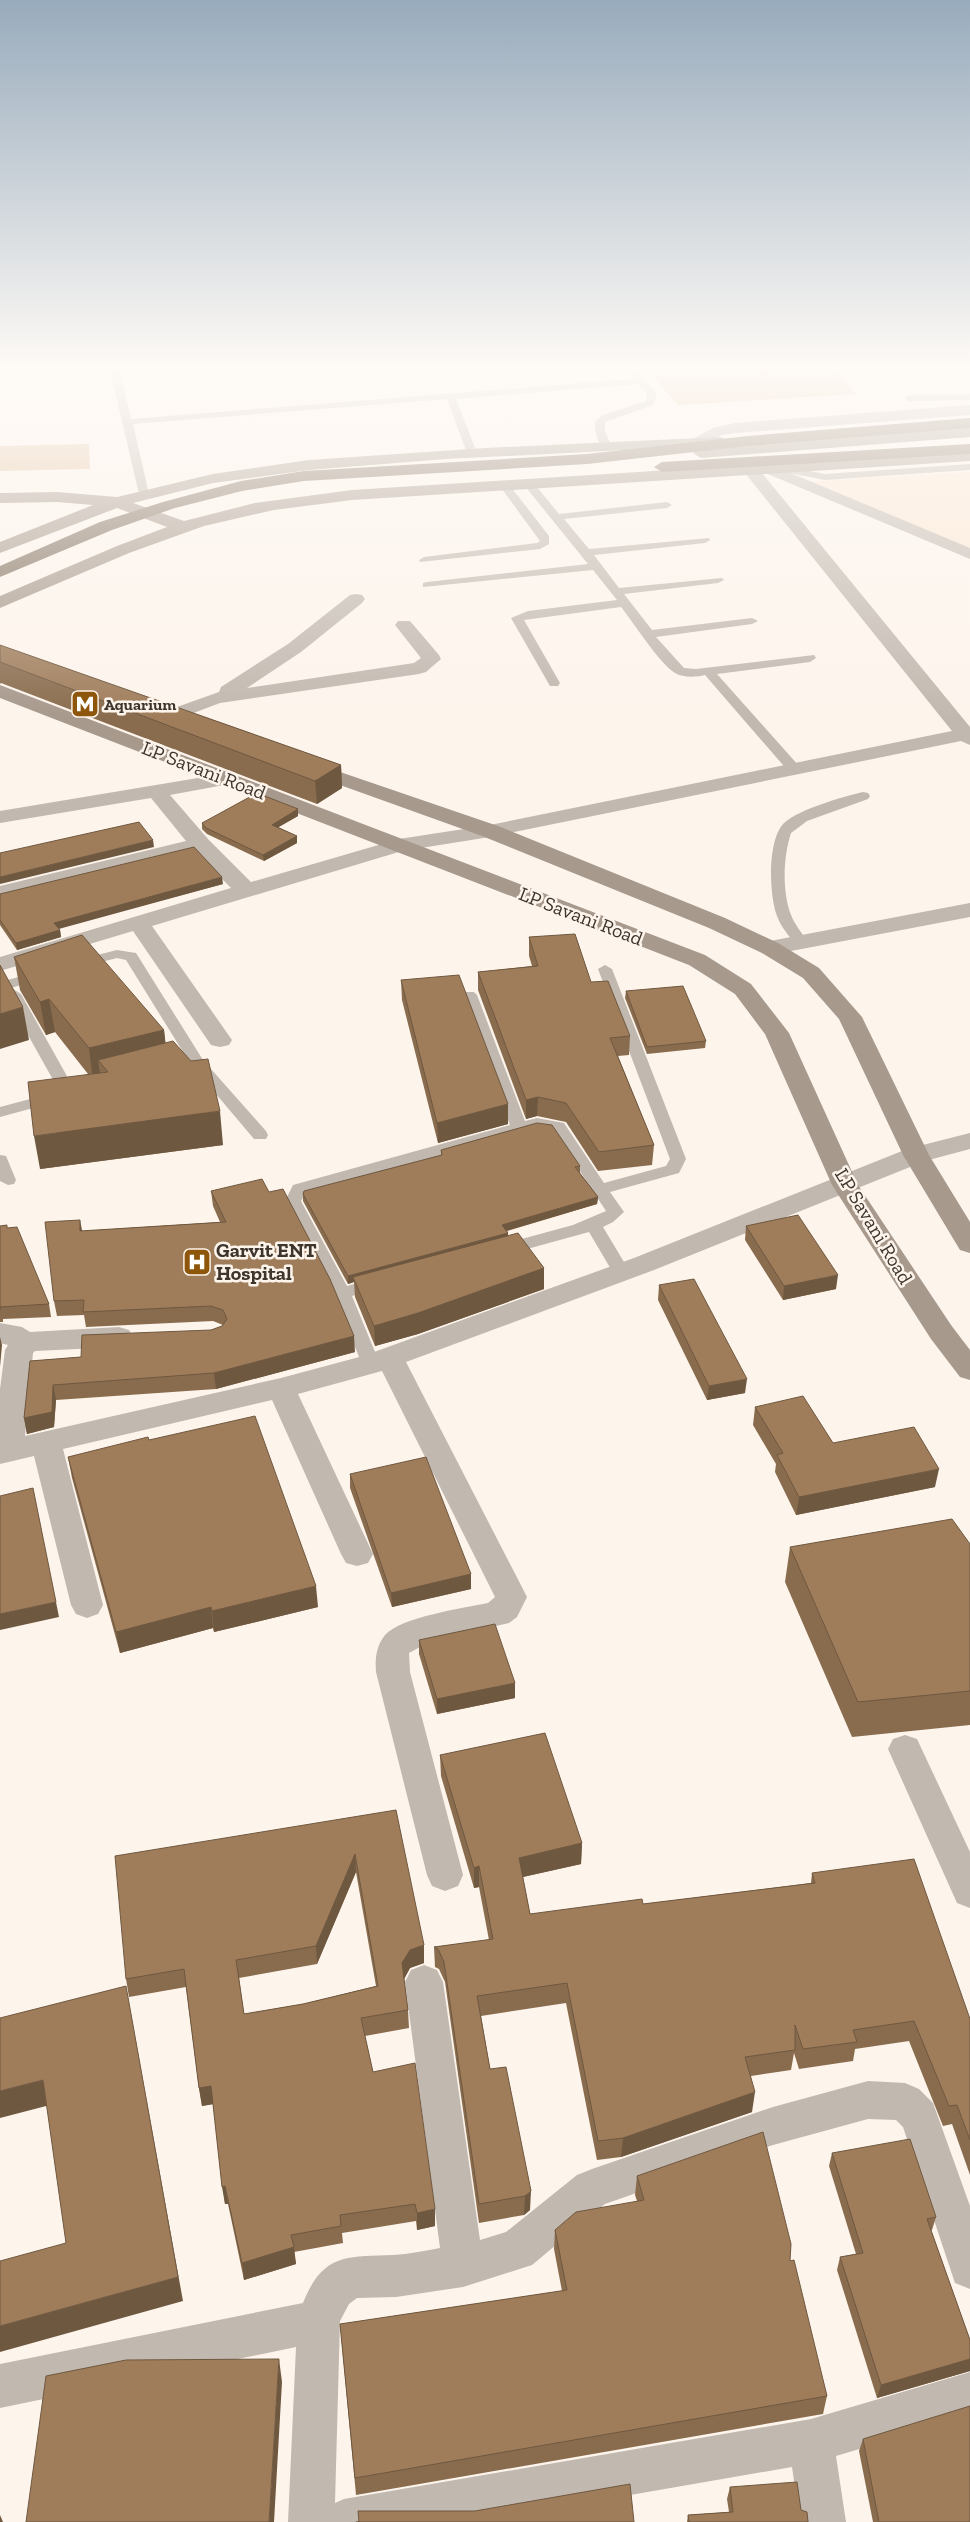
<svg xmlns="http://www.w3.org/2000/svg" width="970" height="2522" font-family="'Zilla Slab',serif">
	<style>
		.built { fill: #fbe6d1 }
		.green { fill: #e1c09f }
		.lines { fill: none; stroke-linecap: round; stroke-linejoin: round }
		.lane { fill: #c1b8af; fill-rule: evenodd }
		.street { fill: #c1b8af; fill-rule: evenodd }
		.secondary { fill: #a7998c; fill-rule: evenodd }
		.highway { fill: #83715f; fill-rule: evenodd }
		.wall { fill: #896c4e; fill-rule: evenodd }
		.shaded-wall { fill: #6f5840 }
		.building { fill: #9f7d5b; stroke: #6f5840; fill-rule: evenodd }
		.labels { text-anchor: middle; stroke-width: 5; stroke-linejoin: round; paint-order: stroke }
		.far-poi-label { font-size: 16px; font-weight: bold; fill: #3e352d; stroke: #fdf4ec; text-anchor: start }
		.street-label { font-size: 20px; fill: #3e352d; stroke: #fdf4ec }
		.poi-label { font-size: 20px; font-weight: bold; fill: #3e352d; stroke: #fdf4ec; text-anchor: start }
	</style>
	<rect width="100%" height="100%" fill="#fdf4ec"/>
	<path class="built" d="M 970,472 L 970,554 L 798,482 Z"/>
	<path class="green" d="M 644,366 L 832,366 L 856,394 L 678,405 Z
		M 89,444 L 90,469 L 0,471 L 0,446 Z"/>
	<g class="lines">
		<path class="lane" d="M 109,366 L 119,366 L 131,419 L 633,379 L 622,366 L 631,366 L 657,394 L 653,405 L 605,422 L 605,431 L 612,447 L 607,450 C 597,446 595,431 595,421 L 603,415 L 646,401 L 647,394 L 638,384 L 456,399 L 477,453 L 472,456 L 467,453 L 447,399 L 133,424 L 149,494 L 144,497 L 139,494 Z
			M 970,394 L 970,400 L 909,401 L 904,398 L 909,395 Z
			M 970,464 L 970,470 L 825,480 L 784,472 L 779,469 L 784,466 L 825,474 Z
			M 528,480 L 532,481 L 559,514 L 667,502 L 672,505 L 667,508 L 564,519 L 589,549 L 709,538 L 710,540 L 705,543 L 594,555 L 619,588 L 722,578 L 724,580 L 718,583 L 624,594 L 652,630 L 752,618 L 758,621 L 752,624 L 656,637 L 684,668 L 696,669 L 814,655 L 816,658 L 810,662 L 717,674 L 799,766 L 800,769 L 799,772 L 789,772 L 705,675 C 697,677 683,678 675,673 C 659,663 634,623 621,607 L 524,620 L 560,683 L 558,686 L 550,686 L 511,618 L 528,611 L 617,600 L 593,570 L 423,587 L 423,583 L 427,582 L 588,564 L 524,485 L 524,481 Z
			M 504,482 L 508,483 L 549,536 L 549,544 L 540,549 L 420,562 L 419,560 L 424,557 L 537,543 L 540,541 L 499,485 Z
			M 863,792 L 868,793 L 870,796 L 868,799 L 807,821 L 791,833 C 783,858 782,891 791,915 C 795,925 802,933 808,942 L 806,945 L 796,945 C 789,936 781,927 777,916 C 769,895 767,840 784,823 C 800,809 842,797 863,792 Z
			M 117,950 L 136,953 L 203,1060 L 266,1131 L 268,1135 L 266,1139 L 254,1139 L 194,1068 L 175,1073 L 169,1071 L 167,1068 L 169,1065 L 188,1060 L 126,960 L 117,958 L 78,968 L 71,964 L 73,961 Z
			M 605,965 L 612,969 L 686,1159 L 679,1173 L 610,1192 L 624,1212 L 613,1222 L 603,1227 L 630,1272 L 627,1276 L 615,1276 L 589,1232 L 502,1256 L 496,1254 L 493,1250 L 496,1246 L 573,1225 L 606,1211 L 553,1130 L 537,1128 L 306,1193 L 301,1201 L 347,1286 L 376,1278 L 382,1280 L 385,1284 L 382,1288 L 352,1296 L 380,1364 L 378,1369 L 371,1370 L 364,1369 L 333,1293 L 285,1201 L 293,1185 L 510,1125 L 461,995 L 464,992 L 474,992 L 477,995 L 525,1121 L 537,1118 L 564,1123 L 604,1183 L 666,1166 L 670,1159 L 598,969 Z
			M 41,971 L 46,972 L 48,975 L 46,978 L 0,991 L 0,982 Z
			M 13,989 L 21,994 L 77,1094 L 75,1097 L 69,1099 L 61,1094 L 5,994 Z
			M 53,1093 L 61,1098 L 59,1101 L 0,1117 L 0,1107 Z
			M 0,1155 L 6,1156 L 16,1180 L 14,1184 L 8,1185 L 0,1181 Z"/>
		<path class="street" d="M 970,405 L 970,415 L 735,433 L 722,435 L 694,448 L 686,443 L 713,428 L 735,423 Z
			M 769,464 L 970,548 L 970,559 L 763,472 L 761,469 Z
			M 751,465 L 757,467 L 970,727 L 970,745 L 961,741 L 490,837 L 402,851 L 152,926 L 232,1040 L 229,1045 L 220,1047 L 211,1045 L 133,931 L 0,971 L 0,957 L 231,888 L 195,852 L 0,900 L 0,886 L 186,841 L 151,798 L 0,823 L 0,811 L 228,773 L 235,775 L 238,779 L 235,783 L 170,795 L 208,839 L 251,882 L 399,839 L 490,825 L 952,731 L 745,473 L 743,470 Z
			M 356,594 L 362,595 L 365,599 L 362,603 L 301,652 L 247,688 L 414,663 L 421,658 L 395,625 L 398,621 L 410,621 L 439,655 L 441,659 L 426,672 L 419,674 L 220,703 L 167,723 L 160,721 L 157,717 L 160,713 L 219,692 L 221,687 L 288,644 L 350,595 Z
			M 970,903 L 970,917 L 770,955 L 762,953 L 759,948 L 762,943 L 770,941 Z
			M 970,1133 L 970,1149 L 925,1161 L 654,1270 L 406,1362 L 527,1597 L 517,1617 L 509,1623 L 431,1641 L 409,1653 L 410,1672 L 463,1875 L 458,1886 L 445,1891 L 432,1886 L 427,1875 L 376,1672 C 375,1659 376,1646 385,1635 C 401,1617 464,1608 488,1603 L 495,1597 L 382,1371 L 298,1394 L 373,1554 L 368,1563 L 357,1566 L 346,1563 L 341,1554 L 272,1400 L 63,1449 L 103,1605 L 98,1614 L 87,1618 L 76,1614 L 71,1605 L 34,1456 L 0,1464 L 0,1389 L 5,1350 L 8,1345 L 0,1343 L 0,1323 L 22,1327 L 30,1332 L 119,1327 L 129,1330 L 133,1337 L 129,1344 L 119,1347 L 35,1351 L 33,1353 L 25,1436 L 281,1378 L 363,1356 L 634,1258 L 907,1149 Z
			M 905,1735 L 917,1739 L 970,1852 L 970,1908 L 957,1903 L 888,1749 L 893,1739 Z
			M 424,1965 L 437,1970 L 443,1982 L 480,2240 L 506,2232 L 577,2175 L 592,2169 L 773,2107 L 868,2081 L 905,2083 L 919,2089 L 933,2103 L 970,2206 L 970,2289 L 955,2283 L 903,2127 L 896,2120 L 868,2119 L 773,2145 L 605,2204 L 532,2265 L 463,2287 L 396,2297 L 357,2298 L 349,2304 L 340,2321 L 335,2503 L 344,2499 L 811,2419 L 970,2372 L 970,2416 L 836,2456 L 846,2522 L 800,2522 L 792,2467 L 475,2522 L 288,2522 L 296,2347 L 0,2408 L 0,2364 L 303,2303 C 323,2253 346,2257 393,2255 C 409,2254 424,2251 440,2248 L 405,1982 L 411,1970 Z"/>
		<path class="secondary" d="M 970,427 L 970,437 L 701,458 L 693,453 L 701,448 Z
			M 720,437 L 726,439 L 728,442 L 726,445 L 446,459 L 309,470 L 213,483 L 133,503 L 184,521 L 255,503 L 352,490 L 970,451 L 970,461 L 352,500 L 274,510 L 204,526 L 129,553 L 0,608 L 0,596 L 117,546 L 167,527 L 117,508 L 0,553 L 0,542 L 93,505 L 57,502 L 0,503 L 0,493 L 57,492 L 117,497 L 213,474 L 309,460 L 485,448 Z
			M 0,685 L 705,955 L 751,984 L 789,1033 L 858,1185 L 951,1325 L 970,1350 L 970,1380 L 960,1377 L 931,1339 L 832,1185 L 765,1034 L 735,994 L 689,965 L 0,698 Z
			M 308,761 L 498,826 L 725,918 L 778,943 L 819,968 L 862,1017 L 929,1155 L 970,1222 L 970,1253 L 960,1250 L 903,1155 L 839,1019 L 803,978 L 762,953 L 709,928 L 482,836 L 301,771 L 298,767 L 301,763 Z"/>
		<path class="highway" d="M 970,418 L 970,428 L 748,446 L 587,464 L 304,481 L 242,491 L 175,508 L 112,530 L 0,577 L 0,566 L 100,522 L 163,502 L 241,481 L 304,471 L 587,454 L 748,436 Z
			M 970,444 L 970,454 L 662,472 L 654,467 L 662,462 Z"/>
	</g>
	<path class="wall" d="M 0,645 L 341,765 L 342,788 L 317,804 L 1,683 L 0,684 Z
		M 298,809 L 298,816 L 278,827 L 297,836 L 297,843 L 264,861 L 207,834 L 202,829 L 202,823 Z
		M 223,884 L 58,928 L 60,930 L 61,937 L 17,950 L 0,925 L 0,894 Z
		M 529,937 L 591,982 L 630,1036 L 629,1055 L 618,1056 L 654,1145 L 652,1165 L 598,1171 L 566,1122 L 537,1116 L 526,1119 L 478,990 L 478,972 L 532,966 L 529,956 Z
		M 14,957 L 164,1030 L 165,1043 L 223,1145 L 40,1169 L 88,1074 L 55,1032 L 46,1035 L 20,990 Z
		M 401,980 L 508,1124 L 438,1143 L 402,1000 Z
		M 626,991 L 706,1041 L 705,1048 L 647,1054 L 625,998 Z
		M 441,1150 L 580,1166 L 580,1173 L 598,1197 L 597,1204 L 507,1231 L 508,1233 L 508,1235 L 544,1289 L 418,1334 L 375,1346 L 355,1297 L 354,1282 L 348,1284 L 303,1201 L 303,1194 L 441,1155 Z
		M 211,1191 L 355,1352 L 216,1389 L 56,1400 L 54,1427 L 27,1434 L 24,1418 L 30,1361 L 81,1357 L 211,1330 L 222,1326 L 223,1325 L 213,1321 L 86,1327 L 84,1315 L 57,1316 L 54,1301 L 82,1231 L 220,1222 L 213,1206 Z
		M 7,1225 L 7,1228 L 49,1304 L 51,1317 L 3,1319 L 3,1322 L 0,1322 L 0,1226 Z
		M 746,1226 L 836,1289 L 783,1300 L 745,1240 Z
		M 659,1285 L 745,1393 L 707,1400 L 658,1300 Z
		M 755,1407 L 833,1443 L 935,1487 L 796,1515 L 775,1472 L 776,1464 L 753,1425 Z
		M 149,1440 L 318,1607 L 214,1632 L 213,1628 L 120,1653 L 72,1478 L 68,1457 Z
		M 350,1474 L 471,1574 L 471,1589 L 392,1607 L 350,1488 Z
		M 970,1544 L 970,1725 L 852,1737 L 785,1582 L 790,1547 Z
		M 419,1640 L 515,1698 L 437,1714 L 419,1654 Z
		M 440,1755 L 582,1843 L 581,1864 L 523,1877 L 530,1914 L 643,1904 L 811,1883 L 812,1873 L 970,2019 L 970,2175 L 952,2124 L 943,2126 L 909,2041 L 855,2049 L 853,2061 L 799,2069 L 794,2053 L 791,2070 L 751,2076 L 752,2112 L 621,2157 L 597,2160 L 566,2003 L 481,2016 L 490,2069 L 530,2210 L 524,2215 L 479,2223 L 445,1982 L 439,1969 L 435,1967 L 434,1947 L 489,1940 L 479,1887 L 474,1888 L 441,1776 Z
		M 396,1810 L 424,1963 L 410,1968 L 404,1979 L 408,2010 L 409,2028 L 365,2036 L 373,2072 L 435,2226 L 417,2230 L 416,2221 L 342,2233 L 343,2243 L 294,2252 L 296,2264 L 244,2280 L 228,2204 L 225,2204 L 213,2104 L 202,2106 L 199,2088 L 186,1987 L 129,1997 L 126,1979 ZM 356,1872 L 376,1986 L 303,2004 L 244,2014 L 239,1978 L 317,1964 Z
		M 832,2153 L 936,2217 L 932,2230 L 931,2230 L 970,2340 L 970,2371 L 877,2398 L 837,2270 L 840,2257 L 856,2254 L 829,2166 Z
		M 637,2176 L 790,2261 L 827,2396 L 823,2414 L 356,2495 L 340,2324 L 562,2291 L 554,2249 L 555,2230 L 637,2201 L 635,2195 Z
		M 863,2439 L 970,2522 L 873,2522 L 859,2451 Z
		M 730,2487 L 801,2510 L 808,2522 L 687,2522 L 688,2515 L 729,2512 L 727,2499 Z"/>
	<path class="shaded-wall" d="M 341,765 L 342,788 L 317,804 L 315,781 Z
		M 298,809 L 298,816 L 272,831 L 272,825 Z
		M 297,836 L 297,843 L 264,861 L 263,855 Z
		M 153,840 L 154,847 L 0,884 L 0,877 Z
		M 222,877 L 223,884 L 55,930 L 54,923 Z
		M 60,930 L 61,937 L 17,950 L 16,943 Z
		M 49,999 L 55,1032 L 46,1035 L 40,1002 Z
		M 23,1007 L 29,1040 L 0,1049 L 0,1014 Z
		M 164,1030 L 168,1063 L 98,1060 L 101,1080 L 93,1081 L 89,1048 Z
		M 538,1097 L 537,1116 L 526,1119 L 526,1100 Z
		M 508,1104 L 508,1124 L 438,1143 L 437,1123 Z
		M 220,1111 L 223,1145 L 40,1169 L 34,1136 Z
		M 598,1197 L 597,1204 L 502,1232 L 502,1225 Z
		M 80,1220 L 83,1235 L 80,1231 Z
		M 508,1233 L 508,1240 L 353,1277 L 354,1282 L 348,1284 L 348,1276 Z
		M 544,1268 L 544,1289 L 418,1334 L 375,1346 L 374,1326 Z
		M 838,1275 L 836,1289 L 783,1300 L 784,1286 Z
		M 354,1336 L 355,1352 L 216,1389 L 214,1373 Z
		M 0,1337 L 2,1345 L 0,1367 Z
		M 747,1379 L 745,1393 L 707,1400 L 709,1386 Z
		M 53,1385 L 56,1400 L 54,1427 L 27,1434 L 24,1418 Z
		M 939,1469 L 935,1487 L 796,1515 L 799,1497 Z
		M 471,1574 L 471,1589 L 392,1607 L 391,1593 Z
		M 316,1586 L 318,1607 L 214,1632 L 212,1611 Z
		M 56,1602 L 59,1617 L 0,1630 L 0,1614 Z
		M 211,1607 L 213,1628 L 120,1653 L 116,1632 Z
		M 515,1683 L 515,1698 L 437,1714 L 437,1699 Z
		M 582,1843 L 581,1864 L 518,1878 L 519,1858 Z
		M 355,1854 L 356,1872 L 317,1964 L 316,1946 Z
		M 479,1866 L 479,1887 L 474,1888 L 474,1868 Z
		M 424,1945 L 424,1963 L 410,1968 L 403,1981 L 402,1963 L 410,1950 Z
		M 126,1986 L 183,2301 L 0,2352 L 0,2326 L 178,2277 Z
		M 43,2080 L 50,2105 L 0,2118 L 0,2091 Z
		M 211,2086 L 214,2104 L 202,2106 L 199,2088 Z
		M 755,2092 L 752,2112 L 621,2157 L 623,2138 Z
		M 225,2186 L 228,2204 L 225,2204 L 222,2187 Z
		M 531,2191 L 530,2210 L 524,2215 L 525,2196 Z
		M 435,2209 L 435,2226 L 417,2230 L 417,2213 Z
		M 294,2247 L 296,2264 L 244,2280 L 242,2263 Z
		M 279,2359 L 282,2382 L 274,2522 L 269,2522 Z
		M 970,2359 L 970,2371 L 877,2398 L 881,2385 Z
		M 0,2515 L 3,2522 L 0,2522 Z"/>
	<path class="building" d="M 0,645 L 341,765 L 315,781 L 0,662 Z
		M 257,793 L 298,809 L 272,825 L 297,836 L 263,855 L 206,828 L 202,823 Z
		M 139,822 L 153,840 L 0,877 L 0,853 Z
		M 194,847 L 222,877 L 54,923 L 60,930 L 16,943 L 0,920 L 0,894 Z
		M 575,934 L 591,982 L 608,981 L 630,1036 L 610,1038 L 654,1145 L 599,1152 L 566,1103 L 538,1097 L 526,1100 L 478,972 L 538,966 L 529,937 Z
		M 82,935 L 164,1030 L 89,1048 L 49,999 L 40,1002 L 14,957 Z
		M 0,965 L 23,1007 L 0,1014 Z
		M 459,975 L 508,1104 L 437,1123 L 401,980 Z
		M 683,986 L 706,1041 L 647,1047 L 626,991 Z
		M 173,1041 L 191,1061 L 208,1059 L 220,1111 L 34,1136 L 28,1082 L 108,1072 L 98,1060 Z
		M 537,1123 L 552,1125 L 580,1166 L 575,1167 L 598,1197 L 502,1225 L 508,1233 L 348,1276 L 303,1194 L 304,1191 L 442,1155 L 441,1150 Z
		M 262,1179 L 269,1192 L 283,1189 L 330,1279 L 354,1336 L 214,1373 L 53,1385 L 52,1412 L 24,1418 L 30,1361 L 81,1357 L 82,1335 L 211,1330 L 222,1326 L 227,1319 L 223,1310 L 211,1306 L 83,1312 L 84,1300 L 54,1301 L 45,1222 L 80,1220 L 80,1231 L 226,1222 L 211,1191 Z
		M 798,1215 L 838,1275 L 784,1286 L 746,1226 Z
		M 7,1225 L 7,1228 L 17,1227 L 49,1304 L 0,1307 L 0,1310 L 0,1226 Z
		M 518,1233 L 544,1268 L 418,1313 L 374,1326 L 353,1277 Z
		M 694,1279 L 747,1379 L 709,1386 L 659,1285 Z
		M 803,1396 L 833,1443 L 914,1427 L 939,1469 L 799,1497 L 777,1455 L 783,1453 L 755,1407 Z
		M 255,1416 L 316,1586 L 212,1611 L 211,1607 L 116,1632 L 68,1457 L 148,1437 L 149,1440 Z
		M 426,1457 L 471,1574 L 391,1593 L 350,1474 Z
		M 33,1488 L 56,1602 L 0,1614 L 0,1496 Z
		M 952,1519 L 970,1544 L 970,1691 L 858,1702 L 790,1547 Z
		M 495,1624 L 515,1683 L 437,1699 L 419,1640 Z
		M 545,1733 L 582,1843 L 519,1858 L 530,1914 L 642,1899 L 643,1904 L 815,1883 L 812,1873 L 914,1859 L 970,2019 L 970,2140 L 957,2105 L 949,2106 L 914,2021 L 853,2030 L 857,2042 L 803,2049 L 795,2025 L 795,2050 L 745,2057 L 755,2092 L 623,2138 L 598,2141 L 567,1983 L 477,1996 L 490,2069 L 506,2067 L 531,2191 L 525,2196 L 479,2204 L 444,1962 L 438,1949 L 434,1947 L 493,1939 L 479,1866 L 474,1868 L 440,1755 Z
		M 396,1810 L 424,1945 L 410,1950 L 402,1963 L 408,2010 L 361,2018 L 373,2072 L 415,2063 L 435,2209 L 417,2213 L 415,2204 L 340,2215 L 341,2226 L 291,2235 L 294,2247 L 242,2263 L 225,2186 L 222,2187 L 211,2086 L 199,2088 L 184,1969 L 126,1979 L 115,1856 ZM 355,1854 L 378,1986 L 303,2004 L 244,2014 L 236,1960 L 316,1946 Z
		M 126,1986 L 178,2277 L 0,2326 L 0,2261 L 66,2243 L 43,2080 L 0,2091 L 0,2018 Z
		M 763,2132 L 791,2244 L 790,2261 L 794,2260 L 827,2396 L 355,2478 L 340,2324 L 567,2290 L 555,2230 L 576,2212 L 644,2200 L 637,2176 Z
		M 910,2139 L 936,2217 L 927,2219 L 970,2340 L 970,2359 L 881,2385 L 840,2257 L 863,2253 L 832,2153 Z
		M 279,2359 L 269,2522 L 26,2522 L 46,2376 L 126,2360 Z
		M 970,2406 L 970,2522 L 879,2522 L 863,2439 Z
		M 797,2482 L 801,2510 L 807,2512 L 808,2522 L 689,2522 L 688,2515 L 733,2512 L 730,2487 Z
		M 630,2484 L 634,2522 L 356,2522 L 359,2522 L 358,2511 L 475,2511 Z"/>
	<linearGradient id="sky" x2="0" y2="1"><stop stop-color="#98abbc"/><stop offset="0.51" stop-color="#fefaf6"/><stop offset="1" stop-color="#fefaf6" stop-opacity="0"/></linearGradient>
	<rect width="970" height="719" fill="url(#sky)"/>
	<defs>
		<symbol id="metro-square" viewBox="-11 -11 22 22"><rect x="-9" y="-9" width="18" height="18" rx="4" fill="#8d560a" stroke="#fdf4ec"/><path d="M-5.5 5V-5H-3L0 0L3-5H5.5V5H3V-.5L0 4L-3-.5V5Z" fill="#fff"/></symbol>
		<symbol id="hospital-square" viewBox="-11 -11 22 22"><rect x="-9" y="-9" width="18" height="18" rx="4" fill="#8d560a" stroke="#fdf4ec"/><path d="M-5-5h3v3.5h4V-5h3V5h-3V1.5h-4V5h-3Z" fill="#fff"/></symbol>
	</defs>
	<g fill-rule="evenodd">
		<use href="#metro-square" x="69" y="688" width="32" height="32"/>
		<use href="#hospital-square" x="181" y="1246" width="32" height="32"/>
	</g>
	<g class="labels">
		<g class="far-poi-label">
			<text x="104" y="710">Aquarium</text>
		</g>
		<g class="street-label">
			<text transform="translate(204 770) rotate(21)" y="7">LP Savani Road</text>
			<text transform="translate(581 916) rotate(21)" y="7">LP Savani Road</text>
			<text transform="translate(874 1226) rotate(59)" y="7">LP Savani Road</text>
		</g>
		<g class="poi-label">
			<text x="216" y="1257">Garvit ENT<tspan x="216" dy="23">Hospital</tspan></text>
		</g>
	</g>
</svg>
